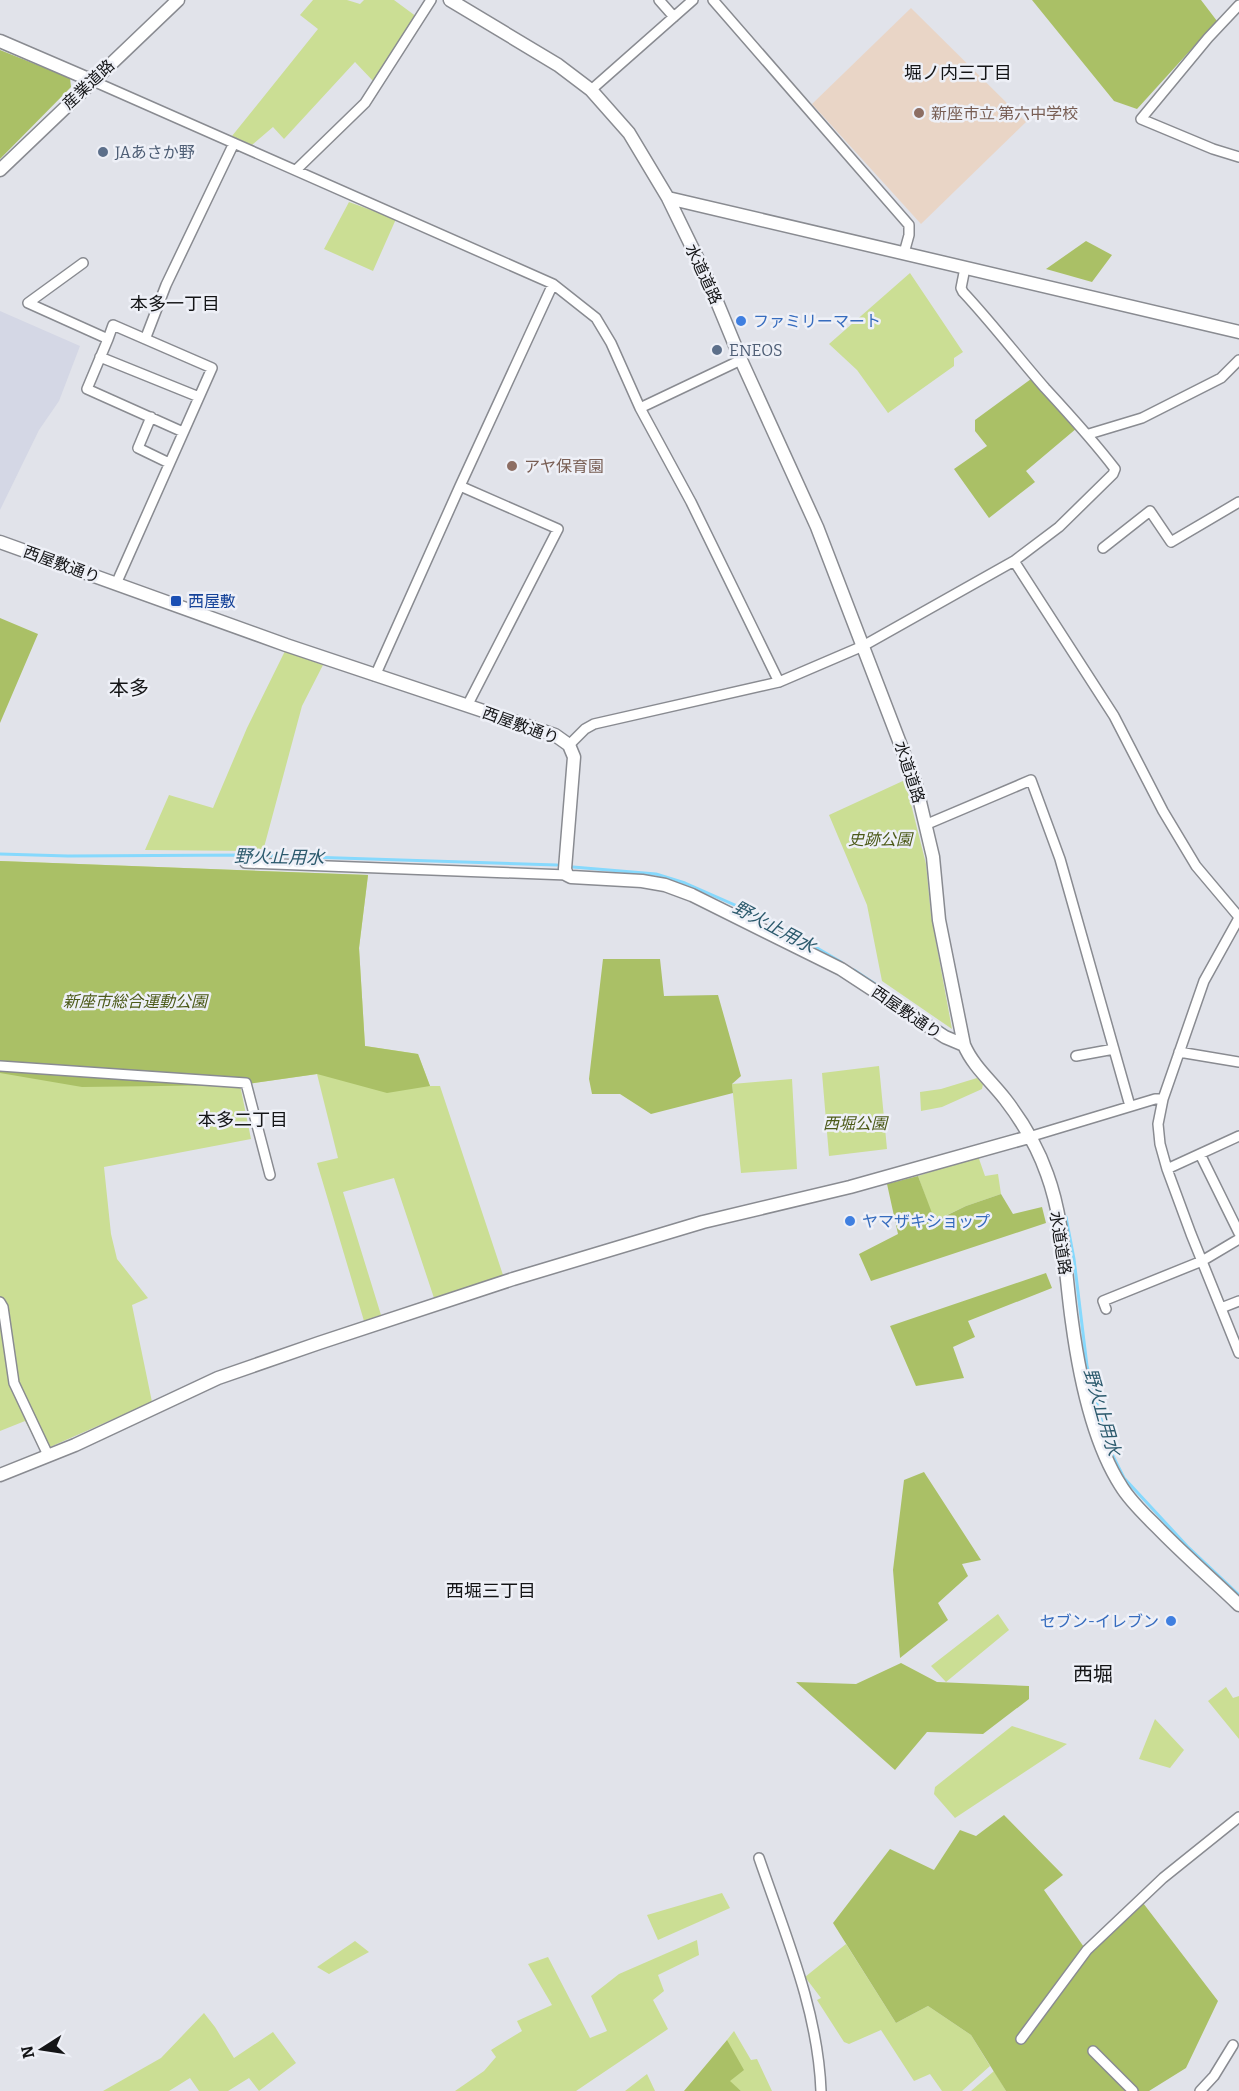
<svg xmlns="http://www.w3.org/2000/svg" width="1239" height="2091" font-family="Bitter,'Noto Sans JP',serif">
	<style>
		.built { fill: #d4d7e5 }
		.education { fill: #e9d5c6 }
		.green { fill: #cbde94 }
		.forest { fill: #aac066 }
		.lines { fill: none; stroke-linecap: round; stroke-linejoin: round }
		.stream { stroke: #86d9fd; stroke-width: 3 }
		.minor-casing { stroke: #898b91; stroke-width: 12 }
		.tertiary-casing { stroke: #898b91; stroke-width: 15 }
		.minor { stroke: #fff; stroke-width: 9 }
		.tertiary { stroke: #fff; stroke-width: 12 }
		.education-dot { fill: #8d6e63; stroke: #eef0f7; stroke-width: 2 }
		.service-dot { fill: #5c6f8a; stroke: #eef0f7; stroke-width: 2 }
		.shop-dot { fill: #3f7fe0; stroke: #eef0f7; stroke-width: 2 }
		.transit-dot { fill: #1a4fb4; stroke: #eef0f7; stroke-width: 2 }
		.labels { text-anchor: middle; stroke-width: 5; stroke-linejoin: round; paint-order: stroke }
		.street-label { font-size: 16px; fill: #141517; stroke: #eef0f7 }
		.education-label { font-size: 16px; fill: #785e54; stroke: #eef0f7; text-anchor: start }
		.service-label { font-size: 16px; fill: #4e5e75; stroke: #eef0f7; text-anchor: start }
		.shop-label { font-size: 16px; fill: #366cbe; stroke: #eef0f7; text-anchor: start }
		.transit-label { font-size: 16px; fill: #164399; stroke: #eef0f7; text-anchor: start }
		.park-label { font-size: 16px; font-style: italic; fill: #4c5a19; stroke: #eef0f7 }
		.neighbourhood-label { font-size: 18px; fill: #141517; stroke: #eef0f7 }
		.water-label { font-size: 18px; font-style: italic; fill: #2c5a6d; stroke: #eef0f7 }
		.quarter-label { font-size: 20px; fill: #141517; stroke: #eef0f7 }
	</style>
	<rect width="100%" height="100%" fill="#e1e3ea"/>
	<path class="built" d="M 0,311 L 80,346 L 59,401 L 39,430 L 0,510 Z"/>
	<path class="education" d="M 911,8 L 1026,122 L 921,224 L 812,104 Z"/>
	<path class="green" d="M 313,0 L 347,0 L 360,4 L 364,0 L 394,0 L 417,17 L 374,82 L 355,62 L 284,139 L 273,127 L 252,145 L 232,136 L 318,29 L 300,15 Z
		M 349,202 L 396,219 L 373,271 L 324,249 Z
		M 910,273 L 963,352 L 954,358 L 954,366 L 888,413 L 857,370 L 829,344 Z
		M 285,651 L 323,665 L 302,706 L 263,851 L 145,850 L 169,795 L 213,808 L 247,728 Z
		M 905,780 L 926,864 L 931,915 L 952,1029 L 882,981 L 867,905 L 829,815 Z
		M 0,861 L 368,875 L 359,948 L 365,1046 L 418,1054 L 430,1086 L 440,1086 L 503,1275 L 435,1301 L 394,1178 L 343,1192 L 381,1315 L 364,1321 L 317,1163 L 338,1158 L 317,1074 L 240,1085 L 251,1139 L 104,1167 L 111,1234 L 117,1259 L 148,1298 L 132,1305 L 152,1402 L 41,1451 L 25,1421 L 0,1431 Z
		M 879,1066 L 887,1149 L 829,1156 L 822,1073 Z
		M 977,1078 L 983,1084 L 982,1089 L 942,1107 L 921,1111 L 920,1092 L 941,1089 Z
		M 792,1079 L 797,1169 L 741,1173 L 732,1084 Z
		M 978,1156 L 985,1176 L 998,1174 L 1001,1194 L 966,1206 L 934,1221 L 918,1176 Z
		M 998,1614 L 1009,1630 L 946,1682 L 931,1666 Z
		M 1226,1687 L 1233,1698 L 1239,1696 L 1239,1739 L 1208,1701 Z
		M 1155,1719 L 1184,1750 L 1170,1768 L 1139,1759 Z
		M 1012,1726 L 1067,1744 L 955,1818 L 934,1794 L 935,1787 Z
		M 722,1893 L 730,1908 L 658,1940 L 647,1915 Z
		M 697,1940 L 699,1955 L 658,1975 L 664,1991 L 653,2000 L 668,2029 L 576,2091 L 455,2091 L 484,2071 L 496,2057 L 491,2050 L 522,2031 L 517,2021 L 552,2005 L 528,1964 L 548,1957 L 590,2038 L 607,2031 L 591,1996 L 619,1974 Z
		M 355,1941 L 369,1952 L 329,1974 L 317,1967 Z
		M 846,1944 L 896,2023 L 928,2006 L 971,2035 L 990,2066 L 962,2091 L 942,2091 L 930,2074 L 914,2081 L 881,2030 L 849,2044 L 844,2042 L 817,2000 L 821,1998 L 805,1977 Z
		M 204,2013 L 215,2027 L 234,2058 L 273,2032 L 296,2063 L 259,2091 L 249,2078 L 228,2091 L 199,2091 L 190,2078 L 169,2091 L 103,2091 L 161,2058 Z
		M 734,2031 L 751,2060 L 757,2059 L 772,2091 L 741,2091 L 730,2082 L 727,2040 Z
		M 994,2071 L 1006,2091 L 971,2091 Z
		M 647,2074 L 655,2091 L 625,2091 Z"/>
	<path class="forest" d="M 1032,0 L 1201,0 L 1217,21 L 1137,109 L 1114,101 Z
		M 0,50 L 70,78 L 71,87 L 0,159 Z
		M 1086,241 L 1112,255 L 1092,282 L 1046,269 Z
		M 1031,379 L 1077,428 L 1026,471 L 1035,482 L 989,518 L 954,469 L 987,446 L 975,431 L 975,420 Z
		M 0,618 L 38,634 L 0,723 Z
		M 0,861 L 368,875 L 359,948 L 365,1046 L 418,1054 L 430,1086 L 387,1093 L 317,1074 L 240,1085 L 82,1087 L 0,1073 Z
		M 603,959 L 660,959 L 664,996 L 718,995 L 741,1076 L 732,1084 L 733,1093 L 651,1114 L 620,1094 L 592,1094 L 589,1079 Z
		M 918,1176 L 935,1221 L 966,1206 L 1001,1194 L 1013,1214 L 1042,1207 L 1046,1223 L 871,1281 L 859,1254 L 898,1234 L 887,1184 Z
		M 1046,1273 L 1052,1288 L 968,1321 L 975,1337 L 953,1347 L 964,1378 L 916,1386 L 890,1326 Z
		M 924,1472 L 981,1560 L 962,1564 L 968,1576 L 938,1603 L 948,1620 L 900,1658 L 893,1570 L 904,1480 Z
		M 901,1663 L 937,1682 L 1029,1686 L 1029,1699 L 983,1734 L 927,1732 L 895,1770 L 796,1682 L 856,1684 Z
		M 1004,1815 L 1063,1875 L 1044,1890 L 1086,1950 L 1140,1899 L 1218,2001 L 1186,2068 L 1149,2091 L 1006,2091 L 971,2035 L 928,2006 L 896,2023 L 833,1923 L 890,1849 L 934,1870 L 960,1830 L 976,1836 Z
		M 727,2040 L 744,2070 L 730,2081 L 741,2091 L 684,2091 Z"/>
	<g class="lines">
		<path class="stream" d="M 0,854 L 68,856 L 244,855 L 557,865
			M 573,867 L 656,874 L 685,883 L 771,921 L 841,962
			M 854,970 L 951,1034
			M 1066,1217 L 1074,1259 L 1087,1366 L 1108,1446 L 1124,1478 L 1187,1546 L 1239,1595"/>
		<defs>
			<path id="minor" d="M 659,0 L 674,17
				M 713,0 L 909,225 L 909,235 L 904,253
				M 1239,5 L 1208,38 L 1141,119 L 1213,149 L 1239,157
				M 93,81 L 553,284 L 596,318 L 611,343 L 640,408 L 691,502 L 779,682
				M 591,90 L 693,0
				M 296,170 L 365,103 L 431,0
				M 83,263 L 28,303 L 108,339 L 113,325 L 212,368 L 116,584
				M 146,337 L 166,285 L 234,143
				M 108,339 L 87,389 L 183,432
				M 100,357 L 199,397
				M 640,408 L 741,360
				M 151,417 L 138,448 L 169,463
				M 1089,434 L 1142,418 L 1221,378 L 1239,360
				M 460,486 L 558,529 L 467,706
				M 1103,548 L 1150,511 L 1171,542 L 1239,502
				M 1014,561 L 1114,716 L 1163,811 L 1196,866 L 1239,917
				M 375,676 L 460,486 L 553,284
				M 569,745 L 585,729 L 594,724 L 779,682 L 863,646 L 1014,561 L 1059,527 L 1113,474 L 1115,469 C 1093,440 1069,414 1045,388 C 1017,356 992,323 963,292 L 961,288 L 965,268
				M 925,825 L 1031,780 L 1060,859 L 1130,1106
				M 245,863 L 567,875
				M 1239,918 L 1204,981 L 1163,1099 L 1158,1124 L 1160,1144 L 1167,1169 L 1191,1234 L 1239,1353
				M 1179,1052 L 1239,1062
				M 1076,1056 L 1114,1049
				M 0,1066 L 246,1083 L 270,1175
				M 1029,1137 L 1155,1099 L 1163,1099
				M 1200,1154 L 1239,1233
				M 1167,1169 L 1239,1136
				M 0,1302 L 3,1307 L 14,1383 L 48,1455
				M 1221,1308 L 1239,1301
				M 1106,1309 L 1103,1301 L 1202,1261 L 1239,1239
				M 759,1858 C 785,1934 818,2010 821,2091
				M 1021,2039 L 1087,1950 L 1163,1878 L 1239,1817
				M 1093,2051 L 1133,2091
				M 1200,2091 L 1214,2076 L 1233,2045"/>
			<path id="tertiary" d="M 450,0 L 558,65 L 591,90 L 629,133 L 668,198 L 708,280 L 741,360 L 817,527 L 916,785 L 933,857 L 939,920 L 964,1045 C 973,1066 991,1081 1005,1099 C 1022,1121 1038,1148 1047,1174 C 1064,1220 1065,1273 1072,1322 C 1079,1374 1092,1441 1121,1486 C 1130,1501 1144,1514 1157,1527 C 1183,1554 1212,1579 1239,1605
				M 0,41 L 93,81
				M 0,170 L 178,0
				M 668,198 L 1239,332
				M 0,542 L 286,645 L 555,735 L 569,745 L 574,757 L 565,869 L 567,875 L 571,877 L 642,881 L 665,885 L 692,895 L 841,969 L 945,1037 L 964,1045
				M 0,1475 L 75,1445 L 218,1378 L 319,1343 L 513,1279 L 703,1222 L 850,1187 L 1029,1137"/>
		</defs>
		<use href="#minor" class="minor-casing"/>
		<use href="#tertiary" class="tertiary-casing"/>
		<use href="#minor" class="minor"/>
		<use href="#tertiary" class="tertiary"/>
	</g>
	<g class="education-dot">
		<circle cx="919" cy="113" r="6"/>
		<circle cx="512" cy="466" r="6"/>
	</g>
	<g class="service-dot">
		<circle cx="103" cy="152" r="6"/>
		<circle cx="717" cy="350" r="6"/>
	</g>
	<g class="shop-dot">
		<circle cx="741" cy="321" r="6"/>
		<circle cx="850" cy="1221" r="6"/>
		<circle cx="1171" cy="1621" r="6"/>
	</g>
	<rect class="transit-dot" x="170" y="595" width="12" height="12" rx="3"/>
	<g class="labels">
		<g class="street-label">
			<text transform="translate(88 84) rotate(-43)" y="6">産業道路</text>
			<text transform="translate(704 274) rotate(65)" y="6">水道道路</text>
			<text transform="translate(62 564) rotate(20)" y="6">西屋敷通り</text>
			<text transform="translate(521 725) rotate(20)" y="6">西屋敷通り</text>
			<text transform="translate(910 772) rotate(72)" y="6">水道道路</text>
			<text transform="translate(907 1012) rotate(34)" y="6">西屋敷通り</text>
			<text transform="translate(1061 1243) rotate(81)" y="6">水道道路</text>
		</g>
		<g class="education-label">
			<text x="931" y="119">新座市立 第六中学校</text>
			<text x="524" y="472">アヤ保育園</text>
		</g>
		<g class="service-label">
			<text x="115" y="158">JAあさか野</text>
			<text x="729" y="356">ENEOS</text>
		</g>
		<g class="shop-label">
			<text x="753" y="327">ファミリーマート</text>
			<text x="862" y="1227">ヤマザキショップ</text>
			<text x="1159" y="1627" text-anchor="end">セブン-イレブン</text>
		</g>
		<g class="transit-label">
			<text x="188" y="607">西屋敷</text>
		</g>
		<g class="park-label">
			<text x="880" y="845">史跡公園</text>
			<text x="135" y="1007">新座市総合運動公園</text>
			<text x="855" y="1129">西堀公園</text>
		</g>
		<g class="neighbourhood-label">
			<text x="958" y="79">堀ノ内三丁目</text>
			<text x="175" y="310">本多一丁目</text>
			<text x="243" y="1126">本多二丁目</text>
			<text x="491" y="1597">西堀三丁目</text>
		</g>
		<g class="water-label">
			<text transform="translate(279 857) rotate(1)" y="6">野火止用水</text>
			<text transform="translate(774 927) rotate(28)" y="6">野火止用水</text>
			<text transform="translate(1102 1412) rotate(74)" y="6">野火止用水</text>
		</g>
		<g class="quarter-label">
			<text x="129" y="695">本多</text>
			<text x="1093" y="1681">西堀</text>
		</g>
	</g>
	<g transform="translate(42 2049) rotate(258)" stroke="#eef0f7" stroke-width="4.5" paint-order="stroke">
	<path d="M0-4.5L10 22L0 15L-10 22Z" fill="#141517"/>
	<text y="-9" font-size="16" font-weight="bold" text-anchor="middle" fill="#141517">N</text>
	</g>
</svg>
